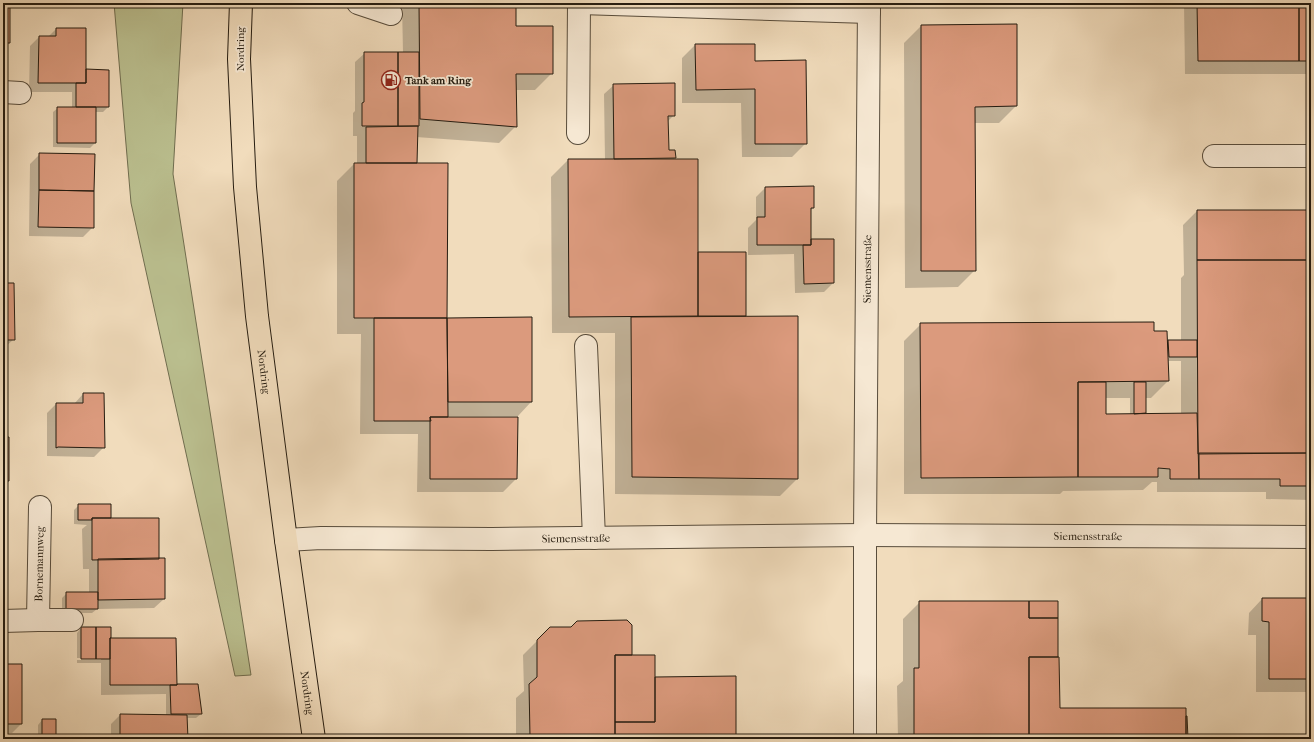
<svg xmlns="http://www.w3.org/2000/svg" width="1314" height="742" font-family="'IM FELL French Canon',serif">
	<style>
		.green { fill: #bbc090; stroke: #706e50 }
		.shadow { fill: #0003; fill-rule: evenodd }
		.building { fill: #db9a7d; stroke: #251c10 }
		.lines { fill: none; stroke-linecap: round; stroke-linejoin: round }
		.minor-casing { stroke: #584c3b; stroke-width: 24 }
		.major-casing { stroke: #251c10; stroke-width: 24 }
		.minor { stroke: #f6e8d3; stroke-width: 22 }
		.major { stroke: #f1dcbc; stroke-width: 22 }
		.labels { text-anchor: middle; stroke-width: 3.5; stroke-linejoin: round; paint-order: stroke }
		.street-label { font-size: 11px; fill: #251c10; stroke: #f6e8d3 }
		.poi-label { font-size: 11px; font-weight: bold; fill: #251c10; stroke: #f6e8d3; text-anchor: start }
	</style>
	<rect width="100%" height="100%" fill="#f1dcbc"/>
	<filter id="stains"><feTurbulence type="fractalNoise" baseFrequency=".005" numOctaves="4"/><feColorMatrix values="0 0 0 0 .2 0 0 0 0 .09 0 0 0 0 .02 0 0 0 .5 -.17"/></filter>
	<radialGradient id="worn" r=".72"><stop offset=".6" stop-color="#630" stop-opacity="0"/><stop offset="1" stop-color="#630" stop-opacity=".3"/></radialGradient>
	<path class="green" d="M 114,3 L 183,3 L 173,174 L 251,675 L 235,676 L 131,203 Z"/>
	<path class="shadow" d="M 3,3 L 9,3 L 9,43 L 4,48 L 3,47 Z
		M 402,3 L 515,3 L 515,27 L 552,73 L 535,90 L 515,90 L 516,126 L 499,143 L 416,137 L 416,162 L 446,318 L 531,318 L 531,402 L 518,416 L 447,416 L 447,418 L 516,479 L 503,492 L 417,492 L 418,434 L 360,434 L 361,334 L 337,334 L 337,181 L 354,164 L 357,164 L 357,136 L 353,136 L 353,113 L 355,111 L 355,62 L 365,53 L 403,53 Z
		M 1184,3 L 1311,3 L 1311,74 L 1185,74 Z
		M 921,26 L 1016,106 L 999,123 L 974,123 L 975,270 L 958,287 L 905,288 L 904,43 Z
		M 56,29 L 108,107 L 103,112 L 95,112 L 95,143 L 90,148 L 53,147 L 53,112 L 58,108 L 72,108 L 72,92 L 29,92 L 30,46 L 39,37 L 48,37 Z
		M 695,45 L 754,62 L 806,143 L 792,157 L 742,157 L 741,103 L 682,103 L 682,58 Z
		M 614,85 L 674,115 L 667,122 L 668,151 L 675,158 L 673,160 L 697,255 L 745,253 L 745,317 L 797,479 L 780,496 L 615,494 L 615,333 L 552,333 L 551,177 L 568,160 L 605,160 L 604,94 Z
		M 40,154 L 93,227 L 83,237 L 29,236 L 30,164 Z
		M 765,188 L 813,208 L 810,211 L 810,240 L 833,283 L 824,292 L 795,293 L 794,254 L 748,255 L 748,228 L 756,220 L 756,197 Z
		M 1197,211 L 1311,211 L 1311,500 L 1266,499 L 1266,492 L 1157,492 L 1157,482 L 1152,482 L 1143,490 L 1063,491 L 1060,494 L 904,494 L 904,341 L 921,324 L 1153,332 L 1167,342 L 1169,341 L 1181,341 L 1181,278 L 1184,275 L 1183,225 ZM 1168,361 L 1181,361 L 1181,414 L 1144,415 L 1145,413 L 1145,398 L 1151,398 L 1168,381 ZM 1105,398 L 1130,398 L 1130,415 L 1105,415 Z
		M 3,284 L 14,339 L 3,349 Z
		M 83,394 L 104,447 L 94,457 L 47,456 L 47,413 L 56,404 L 74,404 Z
		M 3,438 L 8,481 L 3,486 Z
		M 79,505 L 110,518 L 158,559 L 164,599 L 154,608 L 97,609 L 92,613 L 62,613 L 62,598 L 67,593 L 89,593 L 89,569 L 83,569 L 82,529 L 87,525 L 74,524 L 74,510 Z
		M 1262,599 L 1311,599 L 1311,692 L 1256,692 L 1256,635 L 1248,635 L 1249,613 Z
		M 920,602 L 1059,709 L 1187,739 L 898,739 L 897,686 L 903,681 L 903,619 Z
		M 81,628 L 110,638 L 176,686 L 201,714 L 196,718 L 186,718 L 187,739 L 111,739 L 111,724 L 120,715 L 166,715 L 166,694 L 101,695 L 101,663 L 77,663 L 77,660 L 101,660 L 101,658 L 77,658 L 77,633 Z
		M 550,628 L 631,656 L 654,680 L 735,739 L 516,739 L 516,698 L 524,691 L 523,655 Z
		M 3,665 L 21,724 L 12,733 L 3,733 Z
		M 42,720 L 55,739 L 38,739 L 38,725 Z"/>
	<path class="building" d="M 3,3 L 10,3 L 10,43 L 3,43 Z
		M 419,3 L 516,3 L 516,26 L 553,26 L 553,74 L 516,74 L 517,127 L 420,119 Z
		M 1197,3 L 1299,3 L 1299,61 L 1198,61 Z
		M 1299,3 L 1311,3 L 1311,61 L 1299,61 Z
		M 1017,24 L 1017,106 L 975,107 L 976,271 L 921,271 L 921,25 Z
		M 56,28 L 86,28 L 86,83 L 38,83 L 39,36 L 56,36 Z
		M 695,44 L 755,44 L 755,61 L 806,60 L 807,144 L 755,144 L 755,89 L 696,90 Z
		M 364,52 L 398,52 L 398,126 L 362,126 L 362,103 L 364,102 Z
		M 398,52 L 419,52 L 419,126 L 398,126 Z
		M 86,69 L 109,70 L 109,107 L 76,107 L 76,83 L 86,83 Z
		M 675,83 L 675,116 L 668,116 L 669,150 L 675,150 L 676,158 L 614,159 L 613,84 Z
		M 57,107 L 96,107 L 96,143 L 57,143 Z
		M 418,126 L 417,163 L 366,163 L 366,127 Z
		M 3,153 L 5,153 L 5,190 L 3,190 Z
		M 39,153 L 95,154 L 94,191 L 39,190 Z
		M 568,159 L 698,159 L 698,316 L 569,317 Z
		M 354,163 L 448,163 L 447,318 L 354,318 Z
		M 814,186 L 814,208 L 811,208 L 811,245 L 757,245 L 757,217 L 765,217 L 765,187 Z
		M 3,190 L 5,190 L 5,227 L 3,226 Z
		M 39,190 L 94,191 L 94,228 L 38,227 Z
		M 1197,210 L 1311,210 L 1311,260 L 1197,260 Z
		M 811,239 L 834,239 L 834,283 L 804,284 L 803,245 L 811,245 Z
		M 698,252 L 746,252 L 746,316 L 698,316 Z
		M 1197,260 L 1311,260 L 1311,453 L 1198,454 Z
		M 3,283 L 14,283 L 15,340 L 3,340 Z
		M 798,316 L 798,479 L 632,477 L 631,317 Z
		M 532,317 L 532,402 L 448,402 L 447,318 Z
		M 374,318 L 447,318 L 448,417 L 430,417 L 431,421 L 374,421 Z
		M 1154,322 L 1154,331 L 1167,331 L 1169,381 L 1078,382 L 1078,477 L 921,478 L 920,323 Z
		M 1168,340 L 1197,340 L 1197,357 L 1169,357 Z
		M 1078,382 L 1106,382 L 1106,414 L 1197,413 L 1199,479 L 1170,479 L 1170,469 L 1158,468 L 1158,477 L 1078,477 Z
		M 1134,382 L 1146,382 L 1146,413 L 1134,414 Z
		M 83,393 L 104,393 L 105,448 L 58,447 L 56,448 L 56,403 L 83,403 Z
		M 430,417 L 518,417 L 517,479 L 430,479 Z
		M 3,437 L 9,437 L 9,481 L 3,481 Z
		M 1199,453 L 1311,453 L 1311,486 L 1280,486 L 1280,479 L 1199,479 Z
		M 78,504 L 111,504 L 111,518 L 92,518 L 92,520 L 78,520 Z
		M 92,518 L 159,518 L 159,559 L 92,560 Z
		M 159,558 L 165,558 L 165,599 L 98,600 L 98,559 Z
		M 66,592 L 98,592 L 98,609 L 66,609 Z
		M 1262,598 L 1311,598 L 1311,679 L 1269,679 L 1269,622 L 1262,621 Z
		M 919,601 L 1029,601 L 1029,618 L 1058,618 L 1058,657 L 1029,657 L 1029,739 L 914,739 L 914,668 L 919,668 Z
		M 1029,601 L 1058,601 L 1058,618 L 1029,618 Z
		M 627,620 L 632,625 L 632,655 L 615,655 L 615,739 L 531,739 L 530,737 L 529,684 L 537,677 L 537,640 L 550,627 L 571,627 L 577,621 Z
		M 81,627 L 96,627 L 96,659 L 81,659 Z
		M 96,627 L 111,627 L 111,638 L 110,638 L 110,659 L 96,659 Z
		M 110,638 L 176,638 L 177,685 L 110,685 Z
		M 615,655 L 655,655 L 655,722 L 615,722 Z
		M 1029,657 L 1059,657 L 1060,708 L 1186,708 L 1186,739 L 1029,739 Z
		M 3,664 L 22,664 L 22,724 L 3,724 Z
		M 736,676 L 736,739 L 615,739 L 615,722 L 655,722 L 655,677 Z
		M 177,684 L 198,684 L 202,714 L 171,714 L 170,685 L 177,685 Z
		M 120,714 L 187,715 L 188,739 L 120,739 Z
		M 1186,716 L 1187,716 L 1188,739 L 1186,739 Z
		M 42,719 L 56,719 L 56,739 L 42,739 Z"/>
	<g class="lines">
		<defs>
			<g id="minor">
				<path d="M 358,3 L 391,14"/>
				<path d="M 580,3 L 869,12"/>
				<path d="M 3,92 L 20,93"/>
				<path d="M 578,133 L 579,3"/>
				<path d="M 1214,156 L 1311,156"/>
				<path d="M 586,346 L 594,538"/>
				<path d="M 40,507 L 38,620 L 72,620"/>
				<path id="s1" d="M 286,540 L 321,538 L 492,539 L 865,535 L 1311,537"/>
				<path d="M 3,621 L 38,620"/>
				<path id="s2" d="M 865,739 L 865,535 L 869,3"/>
			</g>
			<g id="major">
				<path id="s3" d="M 241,3 L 239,59 L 245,187 L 257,316 L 286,540 L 314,739"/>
			</g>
		</defs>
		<use href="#minor" class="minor-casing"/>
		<use href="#major" class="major-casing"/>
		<use href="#minor" class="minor"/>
		<use href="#major" class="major"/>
	</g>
	<defs>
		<symbol id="fuel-ring" viewBox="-11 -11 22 22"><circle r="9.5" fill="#f6e8d3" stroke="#8f2418" stroke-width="1.5"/><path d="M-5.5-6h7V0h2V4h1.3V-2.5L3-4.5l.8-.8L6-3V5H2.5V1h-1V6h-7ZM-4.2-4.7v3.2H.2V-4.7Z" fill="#8f2418"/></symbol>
	</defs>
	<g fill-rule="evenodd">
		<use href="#fuel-ring" x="380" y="69" width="22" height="22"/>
	</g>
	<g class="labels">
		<g class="street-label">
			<text transform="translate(240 49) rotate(-90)" y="4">Nordring</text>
			<text dy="4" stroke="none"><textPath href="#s2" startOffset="470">Siemensstraße</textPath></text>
			<text dy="4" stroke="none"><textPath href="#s3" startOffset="370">Nordring</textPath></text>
			<text dy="4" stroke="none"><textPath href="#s1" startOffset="802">Siemensstraße</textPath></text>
			<text dy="4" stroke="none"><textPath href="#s1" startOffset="290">Siemensstraße</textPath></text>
			<text transform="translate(39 564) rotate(-89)" y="4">Bornemannweg</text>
			<text dy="4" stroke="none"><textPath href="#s3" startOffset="694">Nordring</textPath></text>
		</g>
		<g class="poi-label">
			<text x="405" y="84">Tank am Ring</text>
		</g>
	</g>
	<rect width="1314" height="742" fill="none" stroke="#f1dcbc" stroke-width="16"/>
	<rect x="4" y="4" width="1306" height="734" fill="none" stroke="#251c10" stroke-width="2"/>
	<rect x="8" y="8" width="1298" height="726" fill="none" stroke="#251c10"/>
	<rect width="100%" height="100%" filter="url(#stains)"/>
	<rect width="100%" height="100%" fill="url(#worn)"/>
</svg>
